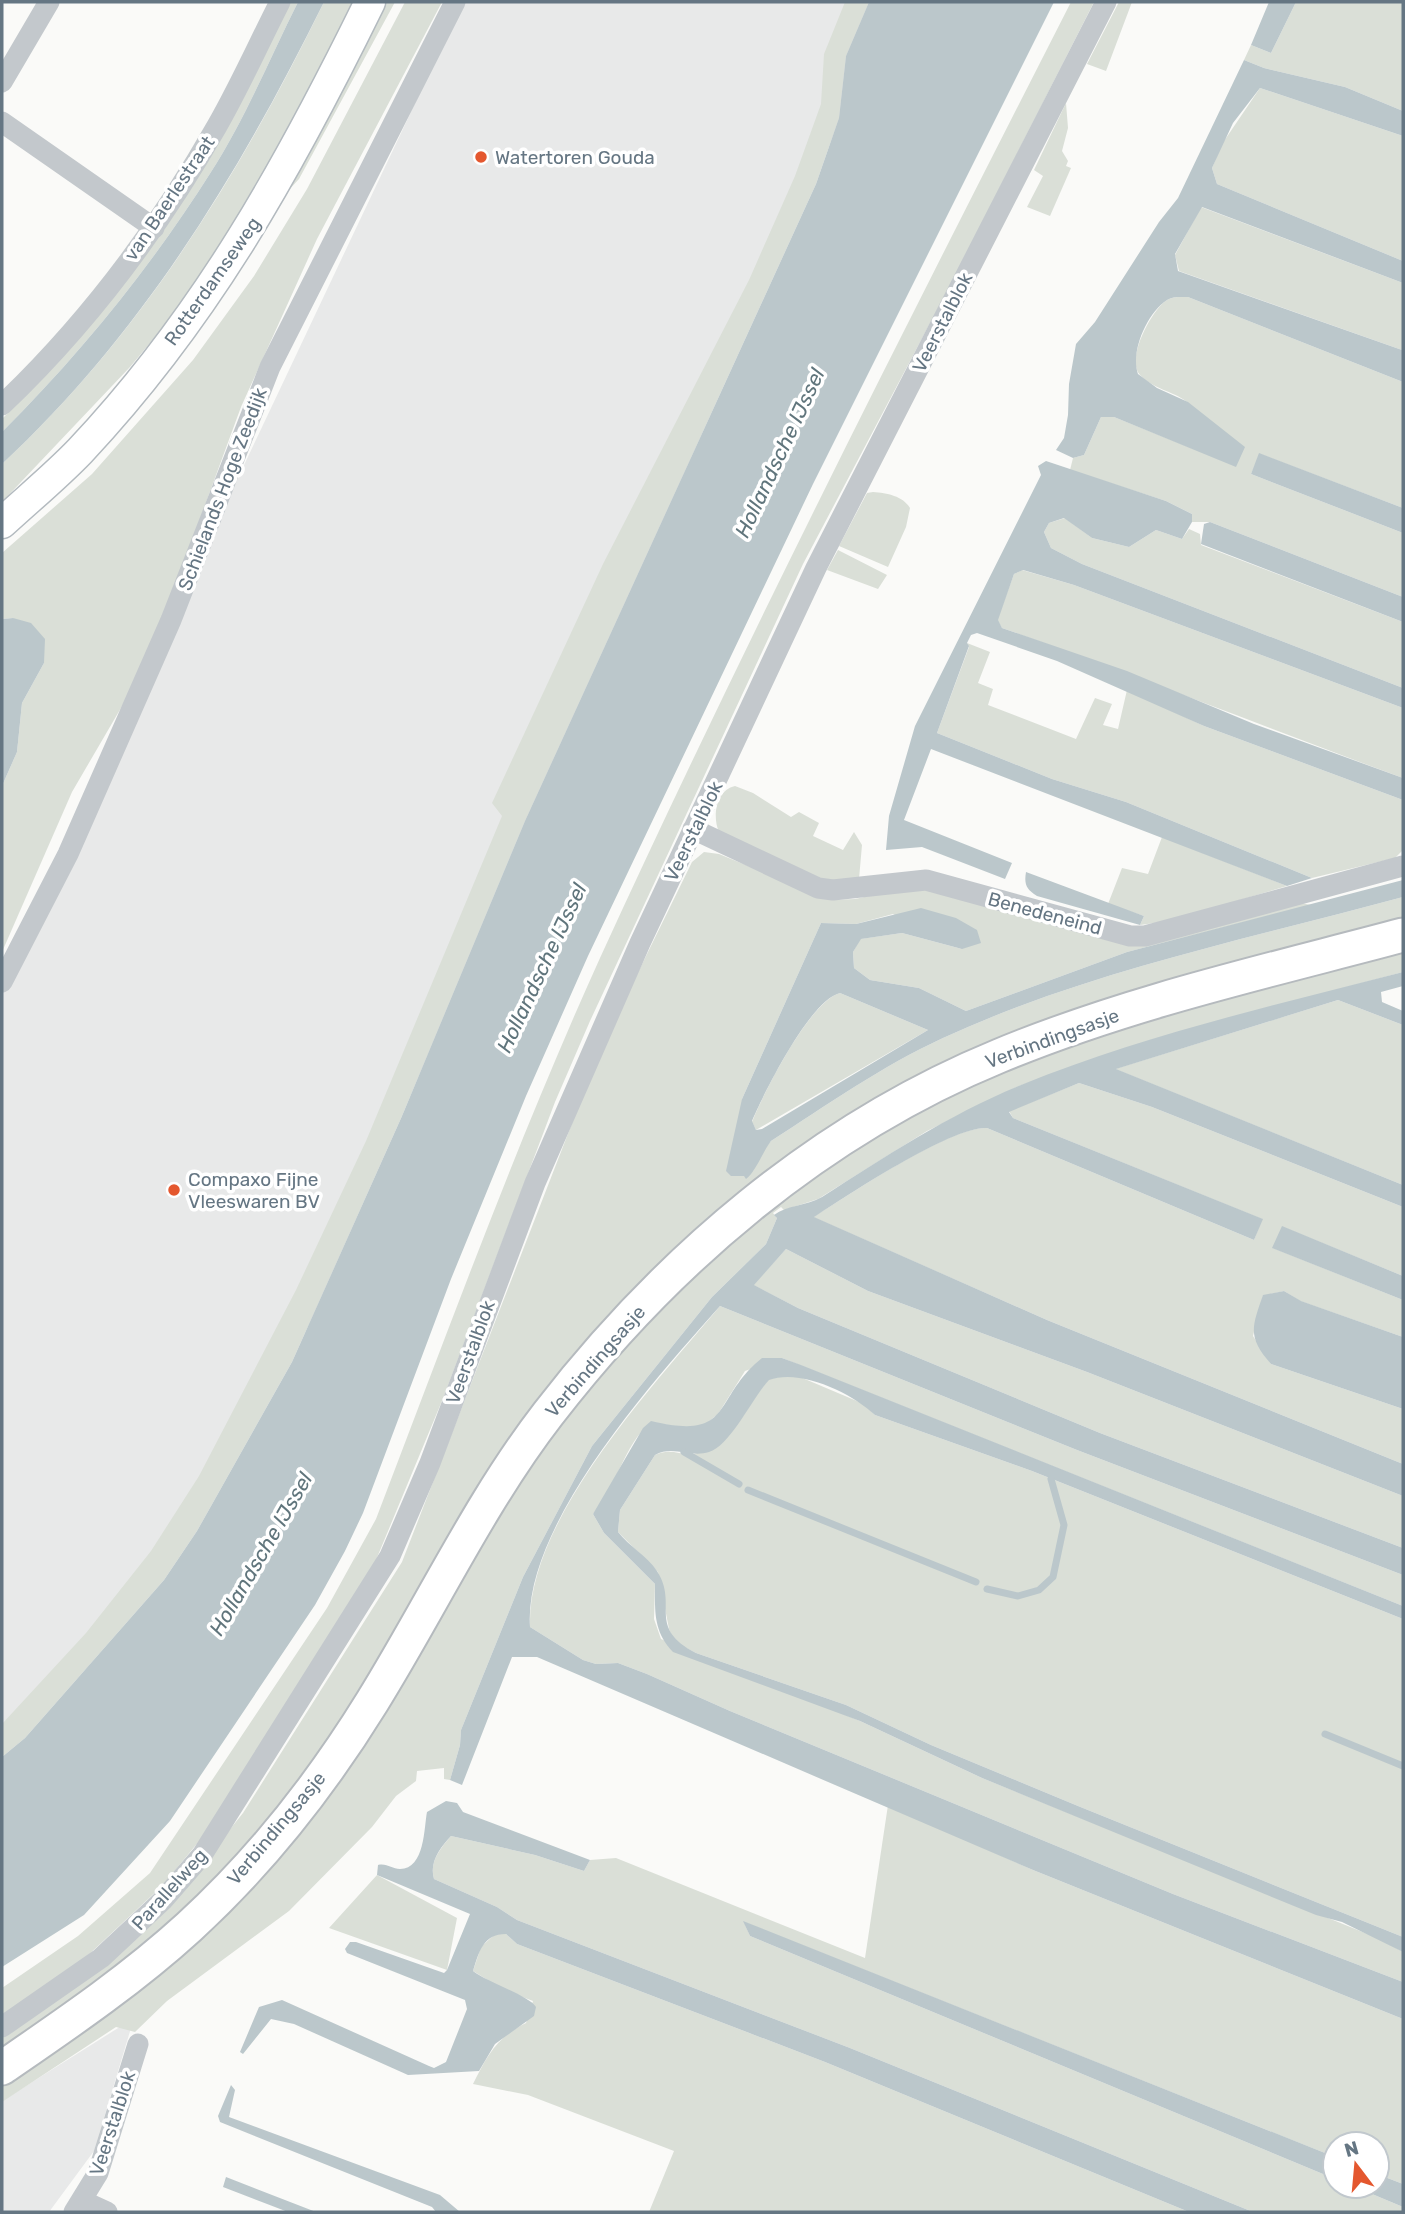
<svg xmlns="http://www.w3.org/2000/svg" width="1405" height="2214" font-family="Rubik,sans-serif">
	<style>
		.built { fill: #e8e9e9 }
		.green { fill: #dadfd7 }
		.water { fill: #bbc7cb; fill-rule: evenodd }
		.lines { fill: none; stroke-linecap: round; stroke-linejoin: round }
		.stream { stroke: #bbc7cb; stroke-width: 7 }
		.secondary-casing { stroke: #b3babf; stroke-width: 33 }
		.primary-casing { stroke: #b5babe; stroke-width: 37 }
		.minor { stroke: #c3c8cc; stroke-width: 21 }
		.secondary { stroke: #fff; stroke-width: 30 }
		.primary { stroke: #fff; stroke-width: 33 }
		.poi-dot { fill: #e4572e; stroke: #fff; stroke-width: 2.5 }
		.labels { text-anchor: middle; stroke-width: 7; stroke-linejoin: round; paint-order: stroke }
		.poi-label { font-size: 19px; fill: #657683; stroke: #fff; text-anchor: start }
		.street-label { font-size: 19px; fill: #657683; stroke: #fff }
		.water-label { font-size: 21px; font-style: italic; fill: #60757c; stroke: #fff }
	</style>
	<rect width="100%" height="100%" fill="#fafaf8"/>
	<path class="built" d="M 463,2 L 892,2 L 309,1325 L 88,1667 L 2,1727 L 2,977 Z
		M 134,2018 L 94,2151 L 49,2212 L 2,2212 L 2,2101 Z"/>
	<path class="green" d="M 289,2 L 298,2 C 270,58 245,119 211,172 C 151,267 81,353 2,432 L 2,419 L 53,367 Z
		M 324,2 L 358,2 L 238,225 L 174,314 L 130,367 L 2,502 L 2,464 C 142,334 241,172 324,2 Z
		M 382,2 L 395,2 L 299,179 L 287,192 Z
		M 405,2 L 442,2 L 317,239 L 241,407 L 179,576 L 132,689 L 72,792 L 2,952 L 2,786 L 17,752 L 22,703 L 44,663 L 13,618 L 2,619 L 2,553 L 92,474 L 193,360 L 254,276 L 307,189 Z
		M 845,2 L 869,2 L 846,56 L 839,118 L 816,184 L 525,821 L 402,1116 L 292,1362 L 197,1531 L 164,1580 L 25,1738 L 2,1757 L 2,1724 L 86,1633 L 151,1551 L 199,1476 L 296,1290 L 366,1141 L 502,816 L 492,803 L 603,564 L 749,280 L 795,176 L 821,104 L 824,54 Z
		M 1071,2 L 1094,2 L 957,272 L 803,564 L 590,1021 L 555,1102 L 444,1396 L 376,1560 L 200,1840 L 162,1886 L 84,1959 L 2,2016 L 2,1988 L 78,1936 L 150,1873 L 327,1608 L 376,1519 C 448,1331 517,1141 600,958 C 748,635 910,318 1071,2 Z
		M 1119,2 L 1132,2 L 1106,71 L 1087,64 Z
		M 1296,2 L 1403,2 L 1403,111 L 1345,87 L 1264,68 L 1244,60 L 1251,45 L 1271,53 Z
		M 1260,88 L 1403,136 L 1403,261 L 1217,184 L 1212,168 L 1222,144 Z
		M 1066,103 L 1068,128 L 1062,151 L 1068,161 L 1066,166 L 1071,168 L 1050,216 L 1027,207 L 1043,176 L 1034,170 Z
		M 1201,207 L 1403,283 L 1402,350 L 1179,271 L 1175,255 Z
		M 1188,297 L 1403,382 L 1403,508 L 1260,454 L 1251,474 L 1403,533 L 1403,597 L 1210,522 L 1192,522 L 1192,514 L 1166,501 L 1070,470 L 1073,458 L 1084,455 L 1101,417 L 1114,417 L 1236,466 C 1224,451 1201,412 1187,402 C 1173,391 1153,389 1140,375 C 1125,360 1152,309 1167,300 C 1173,296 1182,297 1188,297 Z
		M 873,492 C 887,493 903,496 910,508 L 906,527 L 888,567 L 839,546 L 867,493 Z
		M 1065,518 L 1092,538 L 1129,547 L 1156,530 L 1182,539 L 1189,529 L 1200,534 L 1201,545 L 1403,622 L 1403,688 L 1082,564 L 1051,548 L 1044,532 L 1049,523 Z
		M 838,550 L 887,575 L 878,589 L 827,570 Z
		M 1022,570 L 1074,585 L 1403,708 L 1403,778 C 1269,729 1137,675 1002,628 L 997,620 L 1014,574 Z
		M 967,643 L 990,652 L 978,683 L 993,689 L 988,705 L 1076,739 L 1095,698 L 1112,704 L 1103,725 L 1118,729 L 1127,690 L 1204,726 L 1403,800 L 1403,850 L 1395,858 L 1312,878 L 1126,802 L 1052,779 L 937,733 L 969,647 Z
		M 735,786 L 753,793 L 791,817 L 799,812 L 819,823 L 813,836 L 843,850 L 854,832 L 862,845 L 859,879 L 855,882 L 817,879 L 719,832 C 712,817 716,790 735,786 Z
		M 1162,837 L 1287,886 L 1169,921 L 1140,925 L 1144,916 L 1108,904 L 1122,868 L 1148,874 Z
		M 704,852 L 719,854 L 831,900 L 855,899 L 906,888 L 940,890 L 1129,941 L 1296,902 L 1311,905 L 1127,952 L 966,1011 L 919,988 L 870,980 L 854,968 L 853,952 L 860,939 L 902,933 L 962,949 L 893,914 L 856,924 L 821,923 L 742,1099 L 753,1171 L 758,1157 L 771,1141 C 827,1105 882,1066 943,1038 C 1089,971 1249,939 1403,897 L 1403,921 L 1126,994 L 697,1234 L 377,1668 L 303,1779 L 227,1868 L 146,1946 L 2,2052 L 2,2036 L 219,1843 L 243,1813 L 402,1562 L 602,1046 L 692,862 Z
		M 1403,949 L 1403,972 L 1154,1039 L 1019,1086 L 927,1131 L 818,1199 L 784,1210 L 781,1207 L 773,1213 L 777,1218 L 766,1244 L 712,1297 L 592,1446 L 523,1577 L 461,1730 L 460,1745 L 450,1780 L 444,1779 L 444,1768 L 417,1771 L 416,1781 L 396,1796 L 372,1827 L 289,1911 L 167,2001 L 135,2032 L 116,2027 L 2,2102 L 2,2083 L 165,1962 L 506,1501 L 576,1399 L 702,1264 L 811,1177 L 897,1123 L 988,1076 L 1114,1028 Z
		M 840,993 L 928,1030 L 756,1130 L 752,1122 C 764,1092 810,1001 840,993 Z
		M 1338,1000 L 1403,1025 L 1403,1185 L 1115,1069 Z
		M 1079,1083 L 1152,1107 L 1403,1207 L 1403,1276 L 1283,1227 L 1273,1248 L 1403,1300 L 1403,1337 L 1300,1301 L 1284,1291 L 1263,1296 L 1253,1336 L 1271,1364 L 1403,1409 L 1403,1464 L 1047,1320 L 813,1217 C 850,1195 949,1126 987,1128 L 1254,1240 L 1262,1219 L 1013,1118 L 1009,1111 Z
		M 786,1249 L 868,1291 L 1087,1372 L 1403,1496 L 1403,1548 L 1100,1433 L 798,1308 L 753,1285 Z
		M 720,1306 L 1077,1450 L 1403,1575 L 1403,1606 L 782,1358 L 745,1371 L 718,1414 L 707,1423 L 690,1429 L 651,1422 C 622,1447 618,1486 593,1514 L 604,1533 L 655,1584 L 654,1619 L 661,1639 L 860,1721 L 982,1778 L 1380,1939 L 1403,1952 L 1403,1982 L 1173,1894 L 730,1711 L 647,1674 L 618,1663 L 596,1664 L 583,1660 L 530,1627 C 526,1520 654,1385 720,1306 Z
		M 793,1374 L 864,1404 L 875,1415 L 1032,1471 L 1403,1619 L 1403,1937 L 1078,1806 L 931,1745 L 846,1705 L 696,1653 L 674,1642 L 669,1629 L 658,1572 L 618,1532 L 620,1510 L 655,1455 C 670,1448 679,1455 692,1454 C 732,1450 745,1406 769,1379 Z
		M 888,1805 L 1033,1870 L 1403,2019 L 1403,2184 L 1377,2174 L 1377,2144 L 1335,2144 L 1335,2157 L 744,1922 L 750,1936 L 1335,2179 L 1335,2186 L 1353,2186 L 1403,2207 L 1403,2212 L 1253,2212 L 850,2048 L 517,1920 L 497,1907 L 434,1879 C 429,1862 440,1849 451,1836 L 535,1855 L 584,1871 L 590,1860 L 616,1858 L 865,1958 Z
		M 377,1875 L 457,1918 L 447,1970 L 329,1928 Z
		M 495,1934 L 506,1934 L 517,1944 L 825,2062 L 1189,2212 L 649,2212 L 674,2151 L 528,2095 L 473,2084 C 487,2056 497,2037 526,2023 L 533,2001 L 504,1990 L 473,1971 L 481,1947 Z"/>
	<path class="water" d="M 298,2 L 324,2 C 240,172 142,334 2,464 L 2,432 C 81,353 151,267 211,172 C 245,119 270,58 298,2 Z
		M 869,2 L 1054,2 L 813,484 L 588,956 L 526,1096 L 451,1279 L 363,1513 L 345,1551 L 315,1605 L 170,1821 L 84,1915 L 2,1967 L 2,1757 L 25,1738 L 164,1580 L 197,1531 L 292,1362 L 402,1116 L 525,821 L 816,184 L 839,118 L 846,56 Z
		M 1269,2 L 1296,2 L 1271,53 L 1251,45 Z
		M 1244,60 L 1264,68 L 1345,87 L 1403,111 L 1403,136 L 1260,88 L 1233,123 L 1212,168 L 1217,184 L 1403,261 L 1403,283 L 1202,207 L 1175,254 L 1178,271 L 1402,350 L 1403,347 L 1403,382 L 1188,297 C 1181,297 1173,296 1167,300 C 1147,313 1130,352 1138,374 L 1157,388 L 1188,402 L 1245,447 L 1236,467 L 1114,417 L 1101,417 L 1084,455 L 1073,458 L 1056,450 L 1064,438 L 1068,415 L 1069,384 L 1076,344 L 1095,322 L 1159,222 L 1178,198 Z
		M 1259,453 L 1403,508 L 1403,533 L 1251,474 Z
		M 1046,461 L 1166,501 L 1192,514 L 1192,522 L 1182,539 L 1156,530 L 1129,547 L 1092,538 L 1064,518 L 1049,523 L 1044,532 L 1051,548 L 1082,564 L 1403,688 L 1403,708 L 1074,585 L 1023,570 L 1014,574 L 998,620 L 1002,628 L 1127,671 L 1254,724 L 1403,778 L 1403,800 L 1204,726 L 1057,661 L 977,633 L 971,635 L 967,643 L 969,646 L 937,733 L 1052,779 L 1126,802 L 1312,878 L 1287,886 L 931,749 L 904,820 L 1012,863 L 1005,879 L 922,847 L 886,850 L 889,816 L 915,726 L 1041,475 L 1038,466 Z
		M 1210,522 L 1403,597 L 1403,622 L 1201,544 L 1204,524 Z
		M 13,618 L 31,623 L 45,639 L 44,663 L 22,703 L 17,752 L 2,786 L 2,619 Z
		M 1026,872 L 1144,916 L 1140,925 L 1037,896 C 1026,889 1024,884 1026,872 Z
		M 1403,880 L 1403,897 C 1249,939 1089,971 943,1038 C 882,1066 827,1105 771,1141 C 762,1153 756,1171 746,1179 L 744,1176 L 731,1176 L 726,1171 L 742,1099 L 821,923 L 856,924 L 921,908 L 956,918 L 977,930 L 981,943 L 962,949 L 902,933 L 861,939 L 853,952 L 854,968 L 870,980 L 919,988 L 966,1011 L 1127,952 ZM 840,993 L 928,1030 L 762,1129 L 756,1130 L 752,1121 C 764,1093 810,1000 840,993 Z
		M 1403,972 L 1403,986 L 1381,992 L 1382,1002 L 1403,1011 L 1403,1025 L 1338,1000 L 1116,1069 L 1403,1185 L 1403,1207 L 1152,1107 L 1079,1083 L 1009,1112 L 1013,1118 L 1263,1219 L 1254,1240 L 987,1128 C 952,1126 848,1195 814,1217 L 1047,1320 L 1403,1464 L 1403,1496 L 1087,1372 L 868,1291 L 786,1249 L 754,1285 L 798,1308 L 1100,1433 L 1403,1548 L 1403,1575 L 1077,1450 L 720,1306 C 655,1379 523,1525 530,1627 L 583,1660 L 596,1664 L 618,1663 L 647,1674 L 730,1711 L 1173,1894 L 1403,1982 L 1403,2019 L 1033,1870 L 537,1657 L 512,1657 L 462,1785 L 450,1780 L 460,1745 L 461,1730 L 523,1577 L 592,1446 L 712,1297 L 766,1244 L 777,1218 L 774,1215 C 787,1205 806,1206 822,1197 C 886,1156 950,1114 1021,1085 C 1144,1035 1275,1005 1403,972 Z
		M 1282,1226 L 1403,1276 L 1403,1300 L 1272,1248 Z
		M 1284,1291 L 1301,1301 L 1403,1337 L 1403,1409 L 1271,1364 C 1247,1337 1252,1327 1263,1295 Z
		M 762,1358 L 782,1358 L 801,1365 L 1403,1606 L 1403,1619 L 1032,1471 L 875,1415 C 852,1393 800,1368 769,1380 C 752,1398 731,1445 709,1452 C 690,1458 673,1445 655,1455 L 620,1510 L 618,1532 C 629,1546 647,1556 657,1571 C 679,1605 646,1627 696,1653 L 846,1705 L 931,1745 L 1078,1806 L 1403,1937 L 1403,1952 L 1342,1922 L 1316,1915 L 982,1778 L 860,1721 L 673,1652 C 653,1631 655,1611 655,1584 L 604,1533 L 593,1514 L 643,1428 L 651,1421 C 735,1441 711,1399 762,1358 Z
		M 446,1801 L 457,1803 L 463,1812 L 590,1860 L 584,1871 L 535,1855 L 451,1836 C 440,1848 429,1862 434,1879 L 497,1907 L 517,1920 L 850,2048 L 1253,2212 L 1189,2212 L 825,2062 L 517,1944 L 506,1934 C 483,1934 479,1952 473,1971 C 487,1982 530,1996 536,2007 L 534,2016 L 495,2044 L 479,2071 L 408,2075 L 294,2024 L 271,2019 L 243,2054 L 240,2052 L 259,2007 L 282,2000 L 429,2066 L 434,2068 L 446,2062 L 467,2009 L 465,2000 L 347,1953 L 345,1949 L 350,1942 L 356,1942 L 444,1973 L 447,1970 L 470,1914 L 377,1875 L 378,1865 C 387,1863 392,1869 400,1869 C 425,1869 424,1827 427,1812 Z
		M 743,1921 L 1335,2157 L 1335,2179 L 750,1936 Z
		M 231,2085 L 235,2090 L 229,2117 L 440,2195 L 460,2212 L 436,2212 L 432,2207 L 220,2122 L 218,2116 Z
		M 1377,2174 L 1403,2184 L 1403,2207 L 1353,2186 L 1377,2186 Z
		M 226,2177 L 316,2212 L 288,2212 L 223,2187 Z"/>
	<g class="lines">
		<path class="stream" d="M 684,1452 L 739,1484
			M 748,1490 L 976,1582
			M 987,1589 L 1018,1596 L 1039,1590 L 1053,1577 L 1064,1525 L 1051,1479
			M 1325,1734 L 1403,1766"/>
		<defs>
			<path id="secondary" d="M 2,523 C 28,499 56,476 80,451 C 207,316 289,167 370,2"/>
			<path id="primary" d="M 2,2068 C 66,2024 131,1980 189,1927 C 260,1862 322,1783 372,1702 C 431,1607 480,1502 548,1414 C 666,1261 819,1130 999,1056 C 1129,1002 1268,971 1403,935"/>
		</defs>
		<use href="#secondary" class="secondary-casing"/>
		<use href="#primary" class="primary-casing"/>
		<path class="minor" d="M 2,82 L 49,2
			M 2,122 L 154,228
			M 2,405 C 87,324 159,228 217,126 C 240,86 259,43 280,2
			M 693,829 L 818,888 L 833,890 L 926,880 L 1130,936 L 1145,936 L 1403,866
			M 2,982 L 68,854 L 171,620 L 270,367 L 455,2
			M 2,2027 L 101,1958 L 163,1900 L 202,1855 L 390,1556 L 430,1463 L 535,1183 L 640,943 L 816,568 L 1106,2
			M 83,2201 L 107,2212
			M 74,2212 L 98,2173 L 138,2044"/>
		<use href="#secondary" class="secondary"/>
		<use href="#primary" class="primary"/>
	</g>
	<g class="poi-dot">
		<circle cx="481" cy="157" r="7"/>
		<circle cx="174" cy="1190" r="7"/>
	</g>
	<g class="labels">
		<g class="poi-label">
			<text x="495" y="164">Watertoren Gouda</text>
			<text x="188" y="1186">Compaxo Fijne<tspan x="188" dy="22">Vleeswaren BV</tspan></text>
		</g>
		<g class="street-label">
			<text transform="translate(169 198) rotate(-56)" y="7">van Baerlestraat</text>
			<text transform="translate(212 281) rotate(-55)" y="7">Rotterdamseweg</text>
			<text transform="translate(942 322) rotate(-63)" y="7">Veerstalblok</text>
			<text transform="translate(222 489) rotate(-69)" y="7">Schielands Hoge Zeedijk</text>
			<text transform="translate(693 831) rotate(-64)" y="7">Veerstalblok</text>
			<text transform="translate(1045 913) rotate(15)" y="7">Benedeneind</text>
			<text transform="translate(1052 1038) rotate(-20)" y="7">Verbindingsasje</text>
			<text transform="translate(470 1352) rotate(-70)" y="7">Veerstalblok</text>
			<text transform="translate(595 1361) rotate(-49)" y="7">Verbindingsasje</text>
			<text transform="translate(276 1828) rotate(-50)" y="7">Verbindingsasje</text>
			<text transform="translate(169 1889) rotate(-48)" y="7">Parallelweg</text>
			<text transform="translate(112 2123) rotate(-72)" y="7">Veerstalblok</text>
		</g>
		<g class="water-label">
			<text transform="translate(780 453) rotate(-65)" y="7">Hollandsche IJssel</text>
			<text transform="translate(542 968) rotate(-65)" y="7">Hollandsche IJssel</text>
			<text transform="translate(261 1554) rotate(-60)" y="7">Hollandsche IJssel</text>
		</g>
	</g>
	<rect width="1405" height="2214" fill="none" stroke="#657683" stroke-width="7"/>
	<g transform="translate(1356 2165) rotate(344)"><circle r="33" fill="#ffffff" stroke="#c1c8cd" stroke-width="2"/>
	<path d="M0-5L12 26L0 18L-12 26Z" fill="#e4572e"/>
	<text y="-10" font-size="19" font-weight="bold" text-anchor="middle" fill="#657683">N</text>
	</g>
</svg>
